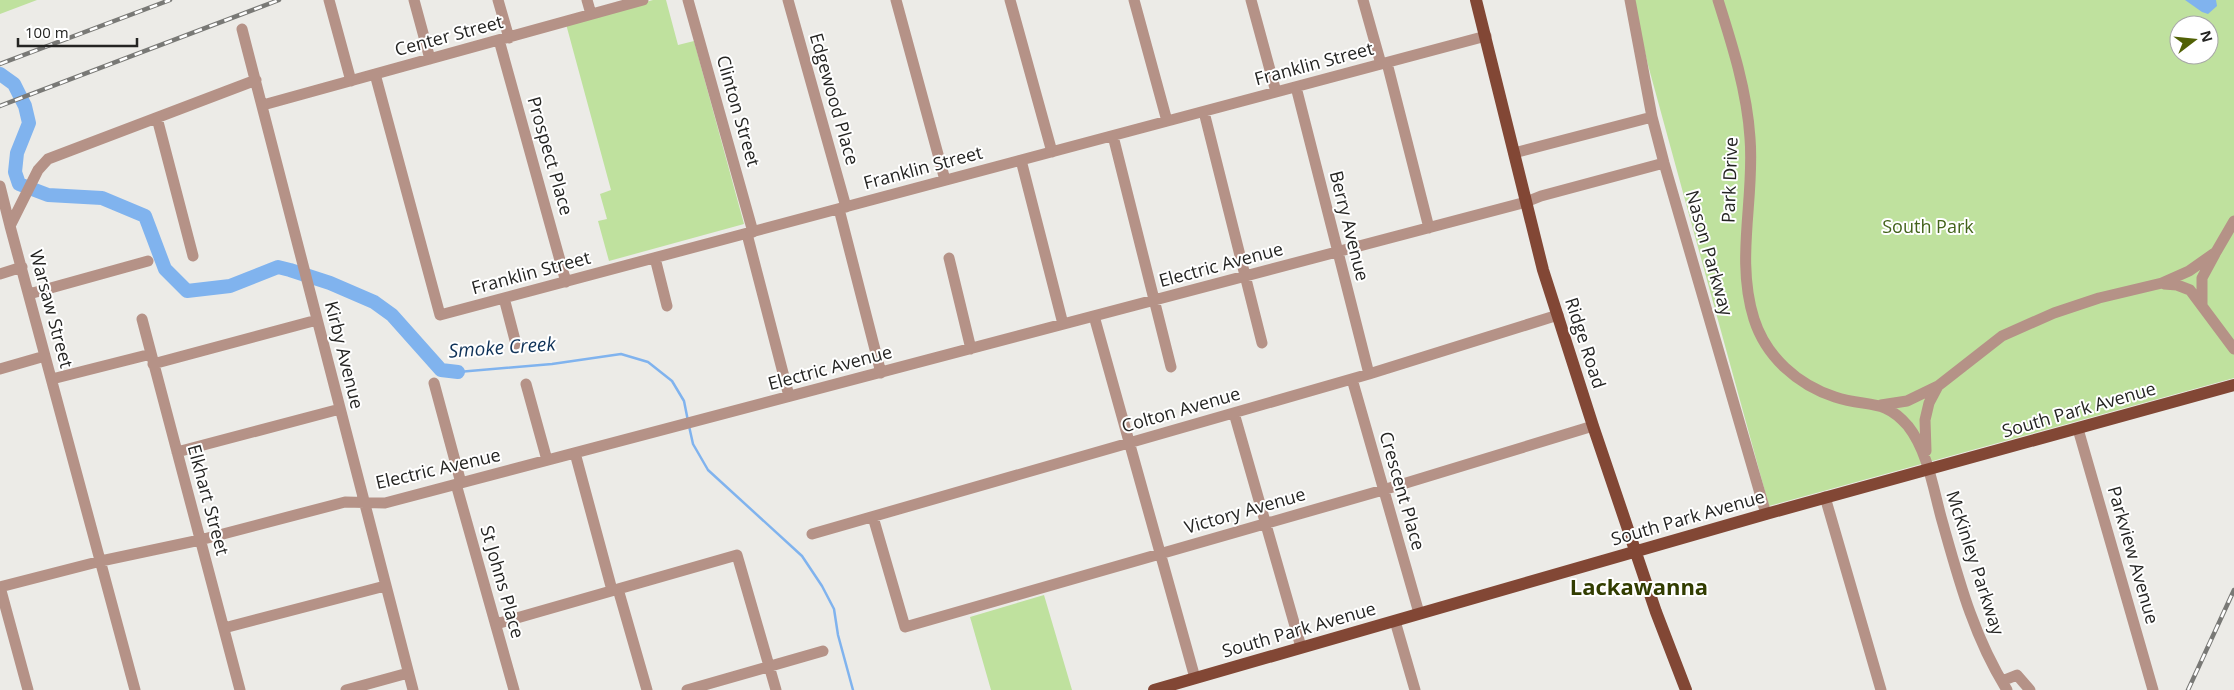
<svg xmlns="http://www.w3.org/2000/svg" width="2234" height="690" font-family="'Open Sans',sans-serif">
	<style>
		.green { fill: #bfe19e; fill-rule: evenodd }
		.water { fill: #80b3ee }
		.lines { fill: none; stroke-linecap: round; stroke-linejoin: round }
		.stream { stroke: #80b3ee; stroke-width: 2.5 }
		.river { stroke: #80b3ee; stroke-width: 14 }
		.minor { stroke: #b59287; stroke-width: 11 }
		.major { stroke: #824735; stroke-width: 12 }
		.rail-casing { stroke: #797976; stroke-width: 4.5 }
		.rail { stroke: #fff; stroke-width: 2.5; stroke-dasharray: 8; stroke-linecap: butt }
		.labels { text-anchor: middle; stroke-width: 4; stroke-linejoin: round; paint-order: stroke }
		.street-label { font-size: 18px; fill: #242422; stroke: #fff }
		.park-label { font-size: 18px; fill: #43631b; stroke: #fff }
		.water-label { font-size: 19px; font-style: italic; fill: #0f3258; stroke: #fff }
		.district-label { font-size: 22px; font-weight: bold; fill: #323d01; stroke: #fff }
	</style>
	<rect width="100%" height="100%" fill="#ecebe7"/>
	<path class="green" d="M 0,0 L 37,0 L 0,14 Z
		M 653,0 L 666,0 L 678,45 L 694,41 L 744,224 L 609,261 L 598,221 L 607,219 L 600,194 L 611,190 L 566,24 Z
		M 1633,0 L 2234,0 L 2234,378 L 1769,506 L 1648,65 ZM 2179,25 L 2209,25 L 2209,55 L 2179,55 Z
		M 1044,595 L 1072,690 L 991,690 L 970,617 Z"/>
	<path class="water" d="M 2185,0 L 2216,0 L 2217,6 L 2208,14 L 2202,12 Z"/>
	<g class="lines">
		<path class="stream" d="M 458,372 L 552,364 L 621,354 L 648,362 L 672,381 L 684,401 L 688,421
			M 689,426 L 693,444 L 708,470 L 802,556 L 822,586 L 834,609 L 838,635 L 853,690"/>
		<path class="river" d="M 0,74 L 14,84 L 25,106 L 29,123 L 17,153 L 15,172 L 19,184 L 48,195 L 102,198 L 145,216 L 165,269 L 187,291 L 230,286 L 278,267 L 290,270 L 330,283 L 374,302 L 392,315 L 441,370 L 458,372"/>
		<path class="minor" d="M 329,0 L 351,81
			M 414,0 L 430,59
			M 498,0 L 509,38
			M 587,0 L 591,14
			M 688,0 L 753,232
			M 788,0 L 846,207
			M 896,0 L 945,180
			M 1010,0 L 1052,152
			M 1134,0 L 1167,121
			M 1251,0 L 1276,92
			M 1363,0 L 1381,64
			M 1630,0 L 1652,117 L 1664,163 L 1766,514
			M 1718,0 C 1732,44 1747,91 1750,138 C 1755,198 1735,259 1754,319 C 1766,357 1798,385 1835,397 C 1867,408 1883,397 1908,426 C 1927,450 1933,487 1941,517 C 1958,577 1973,636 2007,690
			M 242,29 L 413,690
			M 499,40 L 566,282
			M 1387,63 L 1429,228
			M 375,74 L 440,315 L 1486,36
			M 1296,87 L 1369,374
			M 263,105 L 643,0
			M 1204,112 L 1262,343
			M 157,118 L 193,256
			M 1113,136 L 1171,367
			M 1514,153 L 1652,117
			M 1021,160 L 1063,324
			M 0,186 L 10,226
			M 839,209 L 881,373
			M 747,234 L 789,396
			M 655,258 L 667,306
			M 949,258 L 971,349
			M 0,274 L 22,267
			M 2164,284 L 2177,285 L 2190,290 L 2234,349
			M 29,294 L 148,261
			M 504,298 L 516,344
			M 2202,304 L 2202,278 L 2215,254
			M 1094,316 L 1195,678
			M 142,319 L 240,690
			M 153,364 L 317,320
			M 0,369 L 45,356
			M 52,379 L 151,354
			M 1352,379 L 1419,613
			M 434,383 L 461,483
			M 526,384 L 547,460
			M 1881,405 L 1907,401 L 1938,386
			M 1234,413 L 1301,647
			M 2078,429 L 2153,690
			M 1926,451 L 1925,420 L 1929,403 L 1938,386 L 2002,336 L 2054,313 L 2099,298 L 2162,283 L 2189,271 L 2216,252 L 2234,221
			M 177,452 L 340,409
			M 575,453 L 612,590
			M 456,484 L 514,690
			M 1825,497 L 1881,690
			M 873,517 L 905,627 L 1383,490 L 1593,426
			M 812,534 L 1369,374 L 1558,315
			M 618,589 L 647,690
			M 1395,621 L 1415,690
			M 496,624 L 737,555 L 776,690
			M 224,628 L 385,586
			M 2002,681 L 2017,675 L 2030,690
			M 28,690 L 0,587 L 101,561 L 200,540 L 345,502 L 385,503 L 1526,202 L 1541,196 L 1664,163
			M 135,690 L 10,226 L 38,170 L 48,159 L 256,80
			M 346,690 L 408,673
			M 687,690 L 823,651"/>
		<path class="major" d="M 1476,0 L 1543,270 L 1593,426 L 1656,612 L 1686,690
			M 1154,690 L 1766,514 L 2234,385"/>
		<defs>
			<path id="rail" d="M 0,64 L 170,0
				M 0,106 L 279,0
				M 2188,690 L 2234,590"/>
		</defs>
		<use href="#rail" class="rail-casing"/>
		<use href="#rail" class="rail"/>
	</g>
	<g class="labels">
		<g class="street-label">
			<text transform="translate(449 36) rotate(-15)" y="6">Center Street</text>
			<text transform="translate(1314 64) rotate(-15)" y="6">Franklin Street</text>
			<text transform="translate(834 99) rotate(74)" y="6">Edgewood Place</text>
			<text transform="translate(738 111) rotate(74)" y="6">Clinton Street</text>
			<text transform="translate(550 156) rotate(74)" y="6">Prospect Place</text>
			<text transform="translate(923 168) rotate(-15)" y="6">Franklin Street</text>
			<text transform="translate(1730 180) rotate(-88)" y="6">Park Drive</text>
			<text transform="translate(1349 226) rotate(76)" y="6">Berry Avenue</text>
			<text transform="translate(1709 253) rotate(74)" y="6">Nason Parkway</text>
			<text transform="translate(1221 265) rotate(-15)" y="6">Electric Avenue</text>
			<text transform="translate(531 273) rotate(-15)" y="6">Franklin Street</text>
			<text transform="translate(51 309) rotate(75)" y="6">Warsaw Street</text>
			<text transform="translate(1585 343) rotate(72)" y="6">Ridge Road</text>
			<text transform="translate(344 355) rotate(76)" y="6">Kirby Avenue</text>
			<text transform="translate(830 368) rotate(-15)" y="6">Electric Avenue</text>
			<text transform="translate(1181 410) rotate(-16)" y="6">Colton Avenue</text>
			<text transform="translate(2079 410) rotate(-16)" y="6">South Park Avenue</text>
			<text transform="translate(438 469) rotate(-13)" y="6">Electric Avenue</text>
			<text transform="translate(1402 491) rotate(74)" y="6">Crescent Place</text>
			<text transform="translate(208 500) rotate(75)" y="6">Elkhart Street</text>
			<text transform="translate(1245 511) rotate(-16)" y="6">Victory Avenue</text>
			<text transform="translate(1688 518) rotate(-16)" y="6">South Park Avenue</text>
			<text transform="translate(2133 555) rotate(74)" y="6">Parkview Avenue</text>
			<text transform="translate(1975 563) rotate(72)" y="6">McKinley Parkway</text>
			<text transform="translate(502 582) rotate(74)" y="6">St Johns Place</text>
			<text transform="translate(1299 630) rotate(-16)" y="6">South Park Avenue</text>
		</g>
		<g class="park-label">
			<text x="1928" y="233">South Park</text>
		</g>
		<g class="water-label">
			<text transform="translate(502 347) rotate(-4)" y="7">Smoke Creek</text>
		</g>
		<g class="district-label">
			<text x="1639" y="595">Lackawanna</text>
		</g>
	</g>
	<g transform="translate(2194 40) rotate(74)"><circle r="24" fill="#ffffff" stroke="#a7a7a7"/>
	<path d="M0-4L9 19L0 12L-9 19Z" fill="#516105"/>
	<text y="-8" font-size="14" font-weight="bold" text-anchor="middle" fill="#242422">N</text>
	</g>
	<path d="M18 38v8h119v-8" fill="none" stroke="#242422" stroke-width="2.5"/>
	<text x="25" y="38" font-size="15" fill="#242422" stroke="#ffffff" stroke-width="4" paint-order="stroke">100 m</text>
</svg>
